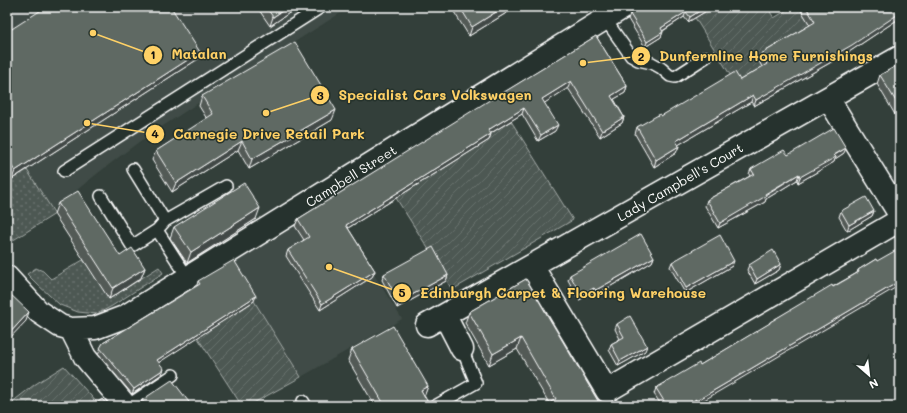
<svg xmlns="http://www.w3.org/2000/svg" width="907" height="413" font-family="Mali,sans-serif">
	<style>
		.built { fill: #404c47 }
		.grass { fill: url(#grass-dots); stroke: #a6aca9 }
		.garden { fill: url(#garden-furrows); stroke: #a6aca9 }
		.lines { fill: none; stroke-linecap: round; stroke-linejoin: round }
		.service-casing { stroke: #fff; stroke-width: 14 }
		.minor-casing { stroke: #fff; stroke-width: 25 }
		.service { stroke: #26332d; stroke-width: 11 }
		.minor { stroke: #26332d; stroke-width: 22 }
		.wall { fill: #525a56; stroke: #fff }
		.shaded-wall { fill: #424a46; stroke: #fff }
		.building { fill: #5f6964; stroke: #fff }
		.labels { text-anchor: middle; stroke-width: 3; stroke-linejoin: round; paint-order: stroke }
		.street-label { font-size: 13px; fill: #fff; stroke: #26332d }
		.leader { fill: none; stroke: #ffd166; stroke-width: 1.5 }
		.callout-dot { fill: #ffd166; stroke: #26332d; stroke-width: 1.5 }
		.mark-label { font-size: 12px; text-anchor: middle; font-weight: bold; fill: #111 }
		.callout-label { font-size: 14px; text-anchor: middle; font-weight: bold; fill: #ffd166; stroke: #26332d; stroke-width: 3; stroke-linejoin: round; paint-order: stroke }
	</style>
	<defs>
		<pattern id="grass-dots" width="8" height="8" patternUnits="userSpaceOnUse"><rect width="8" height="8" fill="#4d5853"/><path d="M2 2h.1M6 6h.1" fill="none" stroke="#68716d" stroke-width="1.8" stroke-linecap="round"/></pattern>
		<pattern id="garden-furrows" width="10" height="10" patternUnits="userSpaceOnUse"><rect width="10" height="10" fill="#4d5853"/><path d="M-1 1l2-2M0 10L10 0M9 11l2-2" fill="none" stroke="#68716d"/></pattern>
	</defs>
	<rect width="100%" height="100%" fill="#333f3a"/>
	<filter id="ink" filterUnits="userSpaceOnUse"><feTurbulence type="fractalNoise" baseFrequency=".025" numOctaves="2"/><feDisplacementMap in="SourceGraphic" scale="8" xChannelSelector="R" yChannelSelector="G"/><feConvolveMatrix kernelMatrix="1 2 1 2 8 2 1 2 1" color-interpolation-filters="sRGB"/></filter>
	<g filter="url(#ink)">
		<path class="built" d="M 7,7 L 350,7 L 195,105 L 140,141 L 98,173 L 52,210 L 30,206 L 7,213 Z
			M 323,194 L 402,319 L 301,377 L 225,254 Z"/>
		<path class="grass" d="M 27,170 L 55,214 L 7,244 L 7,192 L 12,179 Z
			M 83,260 L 87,265 L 96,260 L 109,299 L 159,267 L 163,273 L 112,306 L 97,314 L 78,312 L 60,305 L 38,285 L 27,274 L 36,268 L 43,271 L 51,279 Z"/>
		<path class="garden" d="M 696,7 L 767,7 L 774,18 L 792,7 L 799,7 L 815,33 L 759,61 L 765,71 L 737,86 L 692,13 Z
			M 511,121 L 573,220 L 452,290 L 431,253 L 396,198 L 488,140 L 486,136 Z
			M 254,301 L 301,377 L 248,406 L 242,406 L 192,329 L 206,332 L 217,325 L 212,317 L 241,310 Z
			M 64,366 L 100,406 L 7,406 L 34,385 Z"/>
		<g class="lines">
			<defs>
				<path id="service" d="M 605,19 L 631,56 L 638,60 L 652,63 L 661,68 L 670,76 L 675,77 L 706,57
					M 133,169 L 165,221 L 157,230 L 188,278
					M 64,171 L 321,7
					M 101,196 L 132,246 L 157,230
					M 165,221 L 226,186
					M 303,401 L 306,406
					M 127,406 L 173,375
					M 435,406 L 476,383 L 462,349"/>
				<path id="minor" d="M 828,98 L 900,215
					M 532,266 L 607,391 L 900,220
					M 7,277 L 39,312 L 60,326 L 71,329 L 95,328 L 124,317 L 624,7
					M 445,316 L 462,349
					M 427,325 L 900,57
					M 71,329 L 85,357 L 126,406"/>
			</defs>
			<use href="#service" class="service-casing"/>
			<use href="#minor" class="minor-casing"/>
			<use href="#service" class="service"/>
			<use href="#minor" class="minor"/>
		</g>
		<path class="wall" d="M 257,7 L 298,7 L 270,26 Z
			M 451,7 L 516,7 L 469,36 Z
			M 713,7 L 688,22 L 684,17 L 663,31 L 661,37 L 645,47 L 628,19 L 630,14 L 637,8 Z
			M 799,7 L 900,7 L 900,18 L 849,52 L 754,106 L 751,102 L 678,145 L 679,146 L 676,153 L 654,167 L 635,134 L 637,127 L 661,116 L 740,80 L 762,67 L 759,61 L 761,54 L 810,25 Z
			M 7,32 L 198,59 L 12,179 L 7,170 Z
			M 596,36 L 627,86 L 625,93 L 614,99 L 624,117 L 622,123 L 600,137 L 568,88 L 544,103 L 555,131 L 538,141 L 522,114 L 491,133 L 489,140 L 348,228 L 375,271 L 372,277 L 320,310 L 286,256 L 288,250 L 304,240 L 295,226 L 298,219 Z
			M 900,64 L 900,123 L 877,84 L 880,75 Z
			M 202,96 L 332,120 L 249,169 L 238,150 L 172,192 L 152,160 L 156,151 L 207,119 L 199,106 Z
			M 844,153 L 835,159 L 834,162 L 798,183 L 797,180 L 766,199 L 765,202 L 718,228 L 705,206 L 707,200 L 750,176 L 749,174 L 751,169 L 788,155 Z
			M 58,203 L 120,256 L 145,268 L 141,278 L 109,299 L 54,214 Z
			M 841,211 L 874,211 L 872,216 L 847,231 L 839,217 Z
			M 256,219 L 187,263 L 170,238 L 174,227 Z
			M 654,257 L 652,262 L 594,296 L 592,293 L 579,300 L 568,280 L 570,275 Z
			M 876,259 L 694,406 L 694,405 L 691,406 L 662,406 L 654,394 L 656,388 L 700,365 L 769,324 L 770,322 L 857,273 L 858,270 Z
			M 672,262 L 732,266 L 685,293 L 670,267 Z
			M 781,264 L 779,270 L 755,284 L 747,270 L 749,265 Z
			M 384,274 L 448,275 L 446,281 L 397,308 L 382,280 Z
			M 526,279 L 601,406 L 549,403 L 517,349 L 489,365 L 465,323 L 469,312 Z
			M 198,281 L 254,301 L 159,362 L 162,374 L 132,394 L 98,354 L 103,343 L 197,285 Z
			M 617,324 L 645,351 L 618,366 L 609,350 L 611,344 L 620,339 L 615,329 Z
			M 352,349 L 428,386 L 424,396 L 430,406 L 375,406 L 348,360 Z
			M 142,400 L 192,406 L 140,406 Z"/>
		<path class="shaded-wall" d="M 288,7 L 298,7 L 270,26 L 273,17 Z
			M 504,7 L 516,7 L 469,36 L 472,27 Z
			M 706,7 L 713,7 L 688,22 L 690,17 Z
			M 686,12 L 684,17 L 659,33 L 661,28 Z
			M 900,13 L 900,18 L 849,52 L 754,106 L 756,100 Z
			M 663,32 L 661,37 L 645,47 L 647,42 Z
			M 200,52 L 198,59 L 12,179 L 15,171 Z
			M 571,81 L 568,88 L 540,106 L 542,99 Z
			M 627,86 L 625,93 L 609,102 L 611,96 Z
			M 753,95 L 751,102 L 673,148 L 676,141 Z
			M 524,108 L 522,114 L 486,136 L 488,130 Z
			M 336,110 L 332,120 L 249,169 L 252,159 Z
			M 624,117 L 622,123 L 600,137 L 602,131 Z
			M 558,125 L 555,131 L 538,141 L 541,135 Z
			M 491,134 L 489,140 L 343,231 L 346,225 Z
			M 242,141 L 238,150 L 172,192 L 176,183 Z
			M 679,146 L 676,153 L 654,167 L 656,160 Z
			M 846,148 L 844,153 L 835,159 L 834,162 L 798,183 L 800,177 Z
			M 799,174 L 797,180 L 766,199 L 765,202 L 718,228 L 720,223 Z
			M 260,208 L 256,219 L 187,263 L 191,252 Z
			M 874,211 L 872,216 L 847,231 L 849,225 Z
			M 654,257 L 652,262 L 594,296 L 596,290 Z
			M 734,261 L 732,266 L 685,293 L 686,288 Z
			M 781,264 L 779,270 L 755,284 L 757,279 Z
			M 145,268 L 141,278 L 109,299 L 113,288 Z
			M 375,271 L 372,277 L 320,310 L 322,304 Z
			M 448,275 L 446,281 L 397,308 L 399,302 Z
			M 900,281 L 900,285 L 694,406 L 696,401 Z
			M 594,288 L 592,293 L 579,300 L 581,295 Z
			M 256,296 L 254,301 L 155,365 L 157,360 Z
			M 29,312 L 26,321 L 7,341 L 7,336 Z
			M 521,338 L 517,349 L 489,365 L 493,354 Z
			M 647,346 L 645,351 L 618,366 L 620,361 Z
			M 164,369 L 162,374 L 132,394 L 134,389 Z
			M 428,386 L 424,397 L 421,390 Z
			M 696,399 L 694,405 L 691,406 L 684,406 Z"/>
		<path class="building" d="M 46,7 L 171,7 L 200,52 L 15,171 L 7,159 L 7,32 Z
			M 266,7 L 288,7 L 273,17 Z
			M 460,7 L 504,7 L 472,27 Z
			M 637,7 L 706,7 L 690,17 L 686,12 L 661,28 L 663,32 L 647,42 L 630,14 Z
			M 806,7 L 900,7 L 900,13 L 852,45 L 756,100 L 753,95 L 676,141 L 679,146 L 656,160 L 637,127 L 660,114 L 661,116 L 735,72 L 740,80 L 767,64 L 761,54 L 815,22 Z
			M 596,36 L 627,86 L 611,96 L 624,117 L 602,131 L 571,81 L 542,99 L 558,125 L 541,135 L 524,108 L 488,130 L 491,134 L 346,225 L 375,271 L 322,304 L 288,250 L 309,237 L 298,219 L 501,93 L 501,94 Z
			M 295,42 L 336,110 L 252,159 L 242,141 L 176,183 L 156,151 L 213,114 L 202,96 Z
			M 900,64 L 900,108 L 880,75 Z
			M 834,128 L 846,148 L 834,155 L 836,157 L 800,177 L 799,174 L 765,194 L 766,196 L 720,223 L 707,200 L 754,174 L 751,169 L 784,150 L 788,155 Z
			M 244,183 L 260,208 L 191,252 L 174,227 Z
			M 78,191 L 120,256 L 132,248 L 145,268 L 113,288 L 58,203 Z
			M 866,197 L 874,211 L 849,225 L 841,211 Z
			M 641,234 L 654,257 L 596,290 L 594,288 L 581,295 L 570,275 Z
			M 720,235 L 734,261 L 686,288 L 672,262 Z
			M 433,247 L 448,275 L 399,302 L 384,274 Z
			M 900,248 L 900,281 L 696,401 L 696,399 L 684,406 L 667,406 L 656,388 L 699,363 L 700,365 L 770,323 L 770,322 L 832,285 L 833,287 L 859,272 L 858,270 L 876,259 L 877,261 Z
			M 773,250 L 781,264 L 757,279 L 749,265 Z
			M 234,260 L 256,296 L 157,360 L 164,369 L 134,389 L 100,348 L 103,343 L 200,284 L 198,281 Z
			M 526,279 L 601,406 L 544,406 L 556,399 L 521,338 L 493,354 L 469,312 Z
			M 7,291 L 29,312 L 7,336 Z
			M 630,316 L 647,346 L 620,361 L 611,344 L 624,337 L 617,324 Z
			M 393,326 L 428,386 L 421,390 L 430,406 L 385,406 L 352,349 Z
			M 172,380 L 192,406 L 146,406 L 142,400 Z
			M 102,399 L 108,406 L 93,406 Z"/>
	</g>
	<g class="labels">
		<g class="street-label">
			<text transform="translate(351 176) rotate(-32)" y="5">Campbell Street</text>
			<text transform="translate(680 182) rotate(-30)" y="5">Lady Campbell's Court</text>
		</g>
	</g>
	<path class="leader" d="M93 33L153 55M583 63L641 56M266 113L320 95M87 123L155 134M329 267L402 293"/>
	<g class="callout-dot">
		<circle cx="93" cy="33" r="4"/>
		<circle cx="583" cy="63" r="4"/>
		<circle cx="266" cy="113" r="4"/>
		<circle cx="87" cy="123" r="4"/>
		<circle cx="329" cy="267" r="4"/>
		<circle cx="153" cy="55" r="10"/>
		<circle cx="641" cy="56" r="10"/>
		<circle cx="320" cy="95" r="10"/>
		<circle cx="155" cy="134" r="10"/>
		<circle cx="402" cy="293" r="10"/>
	</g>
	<g class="mark-label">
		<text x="153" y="59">1</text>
		<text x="641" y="61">2</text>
		<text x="320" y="100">3</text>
		<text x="155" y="138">4</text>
		<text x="402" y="297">5</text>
	</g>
	<g class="callout-label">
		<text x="199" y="59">Matalan</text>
		<text x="766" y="61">Dunfermline Home Furnishings</text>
		<text x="435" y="100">Specialist Cars Volkswagen</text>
		<text x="269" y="139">Carnegie Drive Retail Park</text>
		<text x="563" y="298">Edinburgh Carpet &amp; Flooring Warehouse</text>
	</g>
	<rect width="907" height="413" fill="none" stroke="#26332d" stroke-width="24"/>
	<rect x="12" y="12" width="883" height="389" fill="none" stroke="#fff" stroke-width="1.5" filter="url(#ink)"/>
	<g transform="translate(869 375) rotate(152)" stroke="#26332d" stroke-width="3" paint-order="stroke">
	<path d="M0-3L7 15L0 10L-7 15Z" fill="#ffffff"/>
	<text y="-6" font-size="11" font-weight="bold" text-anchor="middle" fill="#ffffff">N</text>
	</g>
</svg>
